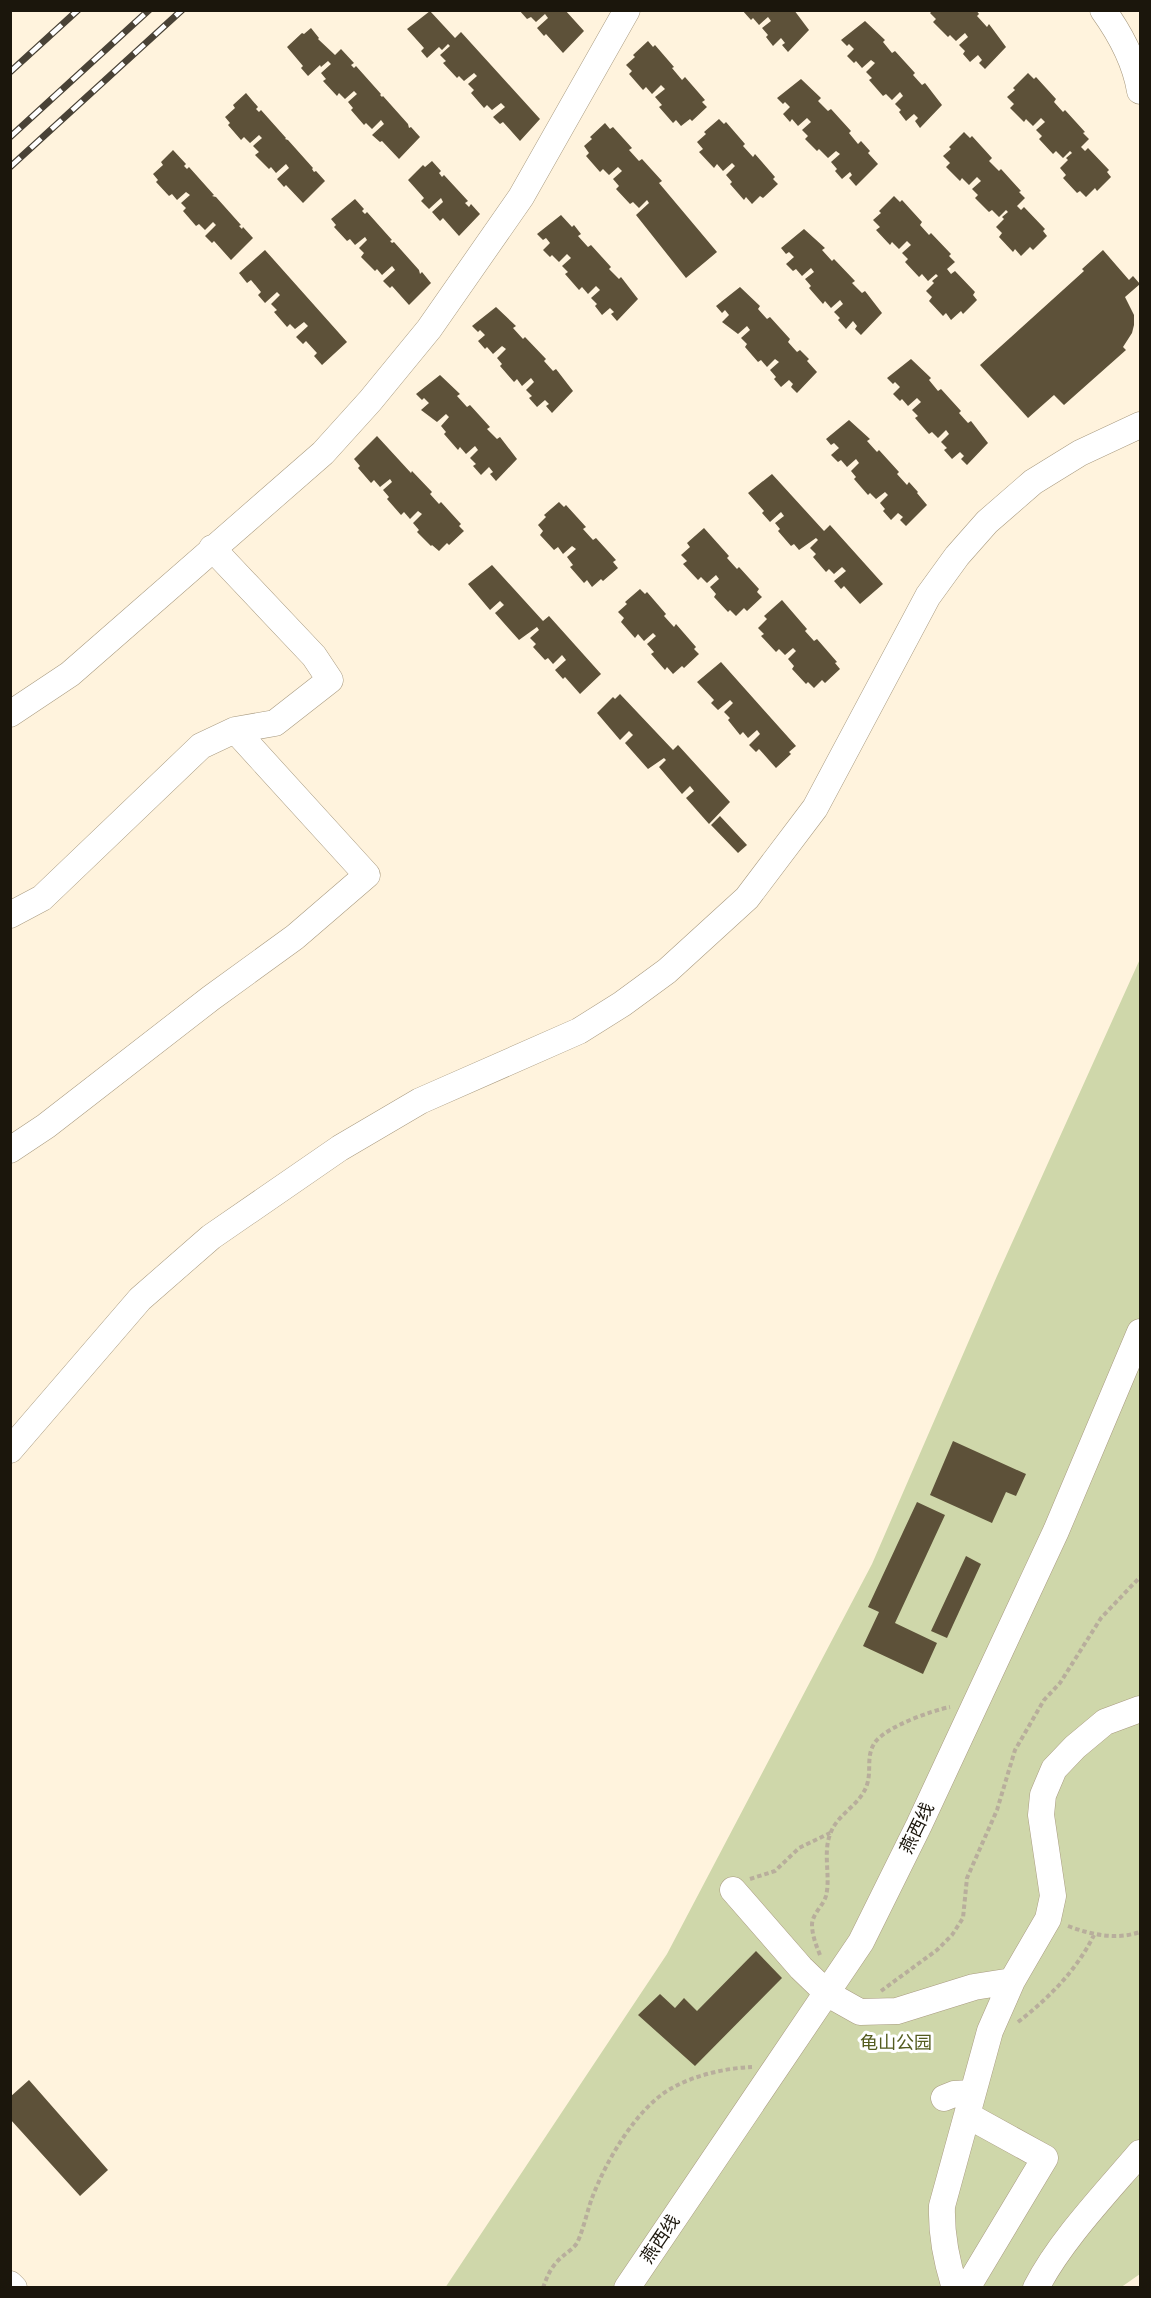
<svg xmlns="http://www.w3.org/2000/svg" width="1151" height="2298" font-family="Overpass,'Noto Sans SC',sans-serif">
	<style>
		.green { fill: #cfd7aa }
		.building { fill: #5d5139 }
		.lines { fill: none; stroke-linecap: round; stroke-linejoin: round }
		.minor-casing { stroke: #a99b81; stroke-width: 27 }
		.path { stroke: #b8ae9c; stroke-width: 4; stroke-dasharray: 4.5 3; stroke-linecap: butt }
		.minor { stroke: #fff; stroke-width: 26 }
		.rail-casing { stroke: #494236; stroke-width: 7 }
		.rail { stroke: #fff; stroke-width: 4.5; stroke-dasharray: 14; stroke-linecap: butt }
		.labels { text-anchor: middle; stroke-width: 6; stroke-linejoin: round; paint-order: stroke }
		.street-label { font-size: 18px; fill: #1b160c; stroke: #fff }
		.park-label { font-size: 18px; fill: #545c1f; stroke: #fff }
	</style>
	<rect width="100%" height="100%" fill="#fff3dd"/>
	<path class="green" d="M 1140,959 L 1140,2274 L 1120,2288 L 445,2288 L 667,1954 L 872,1564 L 997,1276 Z"/>
	<path class="building" d="M 519,10 L 565,10 L 584,31 L 563,53 L 546,34 L 544,36 L 537,28 L 548,18 L 545,14 L 536,22 L 531,17 L 527,19 Z
		M 742,10 L 794,10 L 809,30 L 788,52 L 782,45 L 785,43 L 781,38 L 773,46 L 766,37 L 768,35 L 762,28 L 771,21 L 768,17 L 759,25 L 753,18 L 751,20 Z
		M 933,10 L 976,10 L 979,14 L 977,16 L 987,27 L 989,24 L 1006,47 L 985,69 L 979,63 L 982,60 L 978,55 L 970,62 L 963,54 L 965,51 L 959,45 L 968,37 L 965,33 L 956,41 L 950,35 L 948,37 L 933,22 L 936,19 L 930,13 Z
		M 430,11 L 455,38 L 461,32 L 540,119 L 520,141 L 503,122 L 500,124 L 493,117 L 505,107 L 501,103 L 492,110 L 487,105 L 484,108 L 471,93 L 474,90 L 468,84 L 477,76 L 474,73 L 464,81 L 459,76 L 457,78 L 443,63 L 446,61 L 440,55 L 450,46 L 448,44 L 442,50 L 439,47 L 427,58 L 421,51 L 424,48 L 407,29 Z
		M 865,21 L 885,40 L 883,42 L 892,53 L 895,51 L 915,73 L 913,75 L 922,85 L 925,83 L 942,105 L 920,128 L 915,121 L 918,118 L 914,114 L 906,121 L 899,112 L 901,110 L 895,104 L 903,96 L 900,92 L 892,100 L 886,94 L 883,96 L 869,80 L 872,78 L 866,72 L 875,63 L 871,60 L 862,68 L 856,61 L 854,63 L 847,56 L 854,49 L 849,44 L 847,46 L 841,40 Z
		M 311,28 L 319,38 L 318,39 L 335,55 L 341,49 L 354,63 L 351,65 L 354,68 L 356,66 L 381,94 L 380,95 L 382,97 L 383,96 L 408,124 L 409,128 L 411,127 L 420,137 L 399,159 L 382,141 L 380,142 L 372,135 L 384,124 L 381,120 L 372,129 L 366,123 L 364,125 L 351,110 L 353,108 L 348,102 L 357,94 L 354,91 L 345,99 L 339,93 L 337,96 L 323,81 L 326,79 L 321,73 L 331,64 L 328,61 L 321,67 L 320,65 L 308,76 L 301,68 L 303,66 L 287,47 L 302,33 L 304,34 Z
		M 648,41 L 653,47 L 655,45 L 674,67 L 672,68 L 682,80 L 685,77 L 705,100 L 702,102 L 707,107 L 692,121 L 690,119 L 681,126 L 676,120 L 673,123 L 659,107 L 662,105 L 655,97 L 665,89 L 661,85 L 652,94 L 646,87 L 643,90 L 629,74 L 632,71 L 626,65 L 635,57 L 633,55 Z
		M 1028,73 L 1034,79 L 1036,77 L 1056,99 L 1054,102 L 1063,112 L 1065,110 L 1085,132 L 1083,133 L 1089,139 L 1081,147 L 1085,151 L 1088,148 L 1109,170 L 1107,172 L 1111,177 L 1097,191 L 1095,188 L 1086,197 L 1080,191 L 1077,193 L 1063,178 L 1066,175 L 1060,168 L 1068,160 L 1066,158 L 1072,153 L 1070,151 L 1063,158 L 1056,151 L 1053,154 L 1039,139 L 1042,136 L 1036,130 L 1045,122 L 1041,118 L 1033,126 L 1026,119 L 1024,122 L 1010,108 L 1014,104 L 1007,97 L 1015,90 L 1013,88 Z
		M 801,79 L 821,98 L 818,101 L 828,111 L 831,109 L 851,131 L 849,133 L 858,144 L 861,141 L 870,151 L 868,153 L 878,164 L 856,186 L 849,178 L 852,175 L 850,172 L 842,179 L 835,171 L 837,169 L 831,162 L 840,154 L 836,151 L 828,158 L 819,149 L 817,151 L 805,139 L 808,136 L 802,130 L 811,122 L 807,118 L 798,126 L 792,119 L 790,122 L 783,114 L 790,107 L 785,102 L 783,104 L 777,98 Z
		M 246,93 L 258,107 L 256,109 L 259,112 L 261,110 L 286,138 L 285,139 L 288,140 L 313,168 L 312,169 L 314,172 L 316,171 L 325,181 L 303,203 L 286,185 L 284,187 L 277,179 L 289,168 L 286,164 L 276,173 L 271,167 L 269,169 L 255,155 L 259,152 L 253,146 L 262,138 L 259,135 L 250,143 L 244,137 L 241,140 L 228,125 L 230,123 L 225,117 L 235,108 L 233,105 Z
		M 719,119 L 724,124 L 726,122 L 745,144 L 743,146 L 753,157 L 755,154 L 775,177 L 773,179 L 778,184 L 763,198 L 760,196 L 752,204 L 746,197 L 744,200 L 730,184 L 732,182 L 726,175 L 735,166 L 732,163 L 723,171 L 717,164 L 714,168 L 699,152 L 703,149 L 697,142 L 706,134 L 704,132 Z
		M 605,123 L 610,129 L 613,127 L 632,148 L 629,150 L 639,161 L 642,159 L 662,181 L 659,183 L 717,252 L 686,278 L 636,215 L 649,203 L 647,200 L 639,208 L 633,202 L 630,204 L 616,189 L 619,186 L 613,179 L 622,171 L 618,167 L 609,175 L 603,169 L 600,172 L 586,156 L 589,153 L 584,146 L 592,139 L 590,137 Z
		M 964,132 L 970,138 L 972,136 L 992,158 L 989,161 L 999,171 L 1001,169 L 1021,191 L 1019,192 L 1025,198 L 1017,206 L 1021,210 L 1024,207 L 1045,229 L 1043,231 L 1047,236 L 1033,250 L 1030,247 L 1021,256 L 1015,249 L 1013,252 L 999,237 L 1002,233 L 996,227 L 1004,219 L 1002,217 L 1008,212 L 1006,210 L 999,217 L 992,210 L 989,212 L 975,198 L 978,195 L 972,189 L 981,181 L 977,177 L 969,185 L 962,178 L 960,181 L 946,167 L 950,163 L 943,156 L 951,149 L 949,147 Z
		M 173,150 L 186,164 L 184,166 L 187,169 L 189,167 L 214,195 L 212,196 L 216,197 L 241,225 L 239,226 L 242,229 L 243,227 L 253,238 L 231,260 L 214,241 L 212,243 L 205,236 L 216,225 L 213,222 L 205,230 L 199,224 L 196,226 L 183,211 L 186,208 L 181,203 L 190,195 L 186,192 L 177,200 L 172,194 L 169,196 L 156,182 L 158,180 L 153,174 L 163,165 L 161,162 Z
		M 432,161 L 441,171 L 439,173 L 442,177 L 444,175 L 468,201 L 465,203 L 469,207 L 471,204 L 480,214 L 459,236 L 443,218 L 440,221 L 432,212 L 443,202 L 441,198 L 429,209 L 421,201 L 424,198 L 408,180 L 423,165 L 425,167 Z
		M 894,196 L 900,202 L 902,200 L 922,222 L 920,225 L 929,235 L 931,233 L 951,254 L 949,256 L 955,262 L 947,269 L 951,274 L 955,271 L 975,292 L 973,295 L 977,300 L 963,314 L 961,311 L 951,320 L 946,313 L 943,316 L 929,301 L 932,297 L 926,291 L 934,283 L 932,281 L 938,276 L 936,274 L 928,281 L 922,274 L 919,277 L 905,262 L 908,259 L 902,253 L 911,245 L 907,241 L 899,249 L 892,242 L 890,245 L 876,230 L 880,227 L 873,220 L 881,213 L 879,211 Z
		M 355,199 L 364,209 L 362,211 L 365,214 L 367,212 L 392,240 L 390,241 L 392,243 L 394,242 L 419,270 L 420,274 L 422,272 L 431,283 L 409,305 L 392,286 L 390,288 L 383,281 L 395,270 L 392,266 L 382,275 L 377,269 L 375,271 L 361,257 L 364,253 L 359,248 L 367,240 L 365,237 L 355,245 L 350,239 L 347,241 L 334,227 L 336,225 L 331,219 Z
		M 561,215 L 572,227 L 574,225 L 581,234 L 578,236 L 588,247 L 591,245 L 611,267 L 609,269 L 619,279 L 621,277 L 638,299 L 617,321 L 611,314 L 614,312 L 610,308 L 602,315 L 595,306 L 597,304 L 591,298 L 600,290 L 596,286 L 588,294 L 582,287 L 579,290 L 565,274 L 568,272 L 562,266 L 571,258 L 567,254 L 559,262 L 552,255 L 550,257 L 543,250 L 550,243 L 546,238 L 543,240 L 537,234 Z
		M 804,229 L 825,248 L 822,250 L 832,261 L 834,259 L 855,281 L 852,283 L 862,293 L 865,291 L 882,313 L 861,335 L 855,329 L 857,326 L 853,321 L 846,329 L 838,320 L 840,318 L 834,312 L 843,304 L 840,300 L 831,308 L 825,301 L 823,304 L 809,288 L 811,286 L 805,279 L 814,272 L 811,268 L 802,276 L 796,269 L 793,271 L 786,264 L 794,257 L 789,252 L 786,254 L 781,248 Z
		M 265,250 L 347,342 L 322,365 L 314,356 L 317,353 L 306,341 L 303,344 L 296,337 L 308,326 L 304,322 L 295,329 L 290,324 L 287,327 L 274,312 L 277,310 L 271,304 L 280,295 L 277,292 L 265,303 L 258,295 L 261,292 L 251,280 L 247,283 L 239,273 Z
		M 1103,250 L 1129,280 L 1133,276 L 1140,284 L 1125,297 L 1134,315 L 1134,325 L 1132,333 L 1123,347 L 1126,350 L 1064,405 L 1054,395 L 1028,418 L 980,365 L 1084,271 L 1082,269 Z
		M 740,287 L 760,306 L 758,309 L 767,319 L 770,317 L 790,339 L 788,342 L 797,352 L 800,350 L 809,359 L 807,361 L 817,372 L 797,393 L 791,387 L 793,384 L 789,380 L 781,387 L 774,379 L 776,377 L 770,370 L 779,362 L 775,359 L 767,367 L 761,360 L 758,362 L 745,347 L 747,344 L 741,338 L 750,330 L 747,326 L 738,334 L 722,322 L 729,315 L 725,310 L 722,313 L 716,306 Z
		M 496,307 L 516,326 L 513,328 L 523,339 L 525,337 L 546,359 L 544,361 L 553,371 L 556,369 L 573,391 L 552,413 L 546,406 L 549,404 L 545,400 L 537,407 L 529,398 L 532,396 L 526,390 L 534,382 L 531,378 L 522,386 L 517,379 L 514,382 L 500,366 L 502,364 L 497,358 L 506,349 L 502,346 L 493,354 L 487,347 L 485,349 L 478,341 L 485,335 L 480,330 L 478,332 L 472,326 Z
		M 911,359 L 931,378 L 929,380 L 938,391 L 941,389 L 961,411 L 959,413 L 968,423 L 971,421 L 988,443 L 967,465 L 961,459 L 964,456 L 960,452 L 952,459 L 944,450 L 947,448 L 941,442 L 949,434 L 946,430 L 938,438 L 932,432 L 929,434 L 915,418 L 918,416 L 912,410 L 921,402 L 917,398 L 908,406 L 902,399 L 900,401 L 893,394 L 900,387 L 895,382 L 893,384 L 887,378 Z
		M 440,375 L 460,394 L 457,396 L 467,407 L 470,405 L 490,427 L 487,429 L 497,439 L 500,437 L 517,459 L 496,481 L 490,474 L 493,472 L 489,467 L 481,475 L 473,466 L 476,464 L 470,458 L 478,450 L 475,446 L 466,454 L 460,447 L 458,450 L 444,434 L 446,432 L 441,426 L 449,417 L 446,414 L 437,422 L 421,410 L 429,403 L 424,398 L 422,400 L 416,394 Z
		M 849,420 L 870,439 L 867,441 L 877,452 L 879,450 L 899,472 L 897,474 L 907,485 L 909,482 L 918,492 L 917,493 L 927,505 L 906,526 L 900,520 L 903,517 L 898,513 L 891,520 L 883,511 L 885,509 L 880,503 L 888,495 L 885,492 L 876,499 L 870,493 L 868,495 L 854,479 L 856,477 L 851,471 L 859,463 L 856,459 L 847,467 L 841,460 L 838,462 L 831,455 L 839,448 L 834,443 L 831,445 L 826,439 Z
		M 377,436 L 411,473 L 412,471 L 432,492 L 430,494 L 439,504 L 441,502 L 461,524 L 459,526 L 464,531 L 449,545 L 447,543 L 439,551 L 432,545 L 431,546 L 417,532 L 419,530 L 413,523 L 422,514 L 418,511 L 410,519 L 404,512 L 401,515 L 387,499 L 389,497 L 383,490 L 392,482 L 390,479 L 380,487 L 374,480 L 371,483 L 358,468 L 360,466 L 354,459 Z
		M 772,474 L 824,531 L 830,525 L 883,584 L 860,604 L 844,586 L 841,589 L 834,581 L 846,571 L 842,567 L 834,574 L 829,569 L 826,572 L 813,557 L 816,554 L 810,548 L 818,540 L 816,538 L 799,550 L 794,544 L 791,546 L 778,531 L 780,529 L 775,523 L 784,516 L 781,512 L 770,522 L 762,513 L 764,511 L 748,493 Z
		M 559,502 L 564,507 L 566,505 L 586,527 L 583,529 L 593,540 L 596,538 L 616,560 L 613,562 L 618,568 L 603,581 L 601,579 L 592,587 L 587,580 L 584,583 L 570,567 L 573,565 L 567,557 L 576,549 L 572,546 L 563,554 L 558,547 L 554,550 L 540,535 L 543,531 L 538,525 L 546,517 L 544,515 Z
		M 704,528 L 729,556 L 727,558 L 737,569 L 739,567 L 759,589 L 757,592 L 762,597 L 747,611 L 744,608 L 736,616 L 730,610 L 728,612 L 714,597 L 716,594 L 710,587 L 719,579 L 716,575 L 707,583 L 701,577 L 698,580 L 683,564 L 687,561 L 681,555 L 690,547 L 687,543 Z
		M 492,565 L 543,621 L 549,616 L 601,674 L 580,694 L 565,677 L 563,679 L 555,670 L 566,660 L 562,655 L 553,664 L 548,658 L 545,660 L 533,647 L 536,644 L 530,638 L 539,630 L 537,627 L 519,640 L 495,613 L 504,605 L 500,601 L 490,610 L 468,584 Z
		M 640,589 L 645,594 L 647,592 L 666,614 L 664,616 L 674,627 L 676,624 L 696,647 L 694,649 L 699,654 L 684,668 L 682,666 L 673,674 L 667,667 L 665,670 L 651,654 L 654,652 L 647,644 L 656,636 L 653,633 L 644,641 L 638,634 L 635,638 L 621,622 L 624,618 L 618,612 L 627,604 L 625,602 Z
		M 782,600 L 807,629 L 805,631 L 814,641 L 817,639 L 837,662 L 835,663 L 840,669 L 825,683 L 822,680 L 814,688 L 808,682 L 806,684 L 792,669 L 794,666 L 788,659 L 796,651 L 793,648 L 785,655 L 779,649 L 776,652 L 761,636 L 764,634 L 758,628 L 767,619 L 764,616 Z
		M 721,662 L 796,746 L 789,752 L 791,754 L 776,768 L 759,749 L 756,752 L 749,745 L 760,734 L 757,730 L 748,738 L 743,732 L 740,735 L 728,720 L 730,718 L 724,712 L 733,703 L 730,700 L 718,710 L 711,703 L 714,700 L 697,682 Z
		M 620,694 L 673,750 L 678,745 L 730,802 L 709,824 L 686,798 L 694,791 L 690,786 L 682,794 L 659,767 L 666,760 L 664,758 L 648,769 L 625,743 L 633,735 L 629,731 L 620,740 L 597,713 L 613,697 L 615,699 Z
		M 720,816 L 747,845 L 738,853 L 711,825 Z
		M 953,1441 L 1026,1474 L 1016,1496 L 1006,1492 L 992,1523 L 930,1495 Z
		M 917,1502 L 945,1515 L 895,1623 L 937,1643 L 923,1674 L 863,1646 L 879,1612 L 868,1607 Z
		M 966,1556 L 981,1564 L 947,1638 L 931,1631 Z
		M 756,1951 L 782,1978 L 695,2066 L 638,2015 L 660,1994 L 675,2008 L 684,1998 L 697,2011 Z
		M 29,2080 L 108,2170 L 80,2196 L 10,2119 L 10,2097 Z"/>
	<g class="lines">
		<defs>
			<path id="minor" d="M 1103,10 C 1121,35 1135,61 1140,91
				M 10,714 L 70,674 L 323,453 L 370,401 L 429,329 L 521,197 L 627,10
				M 10,915 L 42,898 L 201,746 L 235,730 L 275,723 L 330,680 L 314,656 L 212,548
				M 10,1150 L 46,1126 L 211,998 L 295,937 L 367,875 L 235,730
				M 10,1450 L 140,1299 L 211,1237 L 340,1148 L 420,1101 L 579,1031 L 622,1004 L 667,971 L 747,898 L 815,808 L 928,596 L 957,556 L 987,522 L 1033,482 L 1080,453 L 1140,425
				M 733,1890 L 801,1968 L 828,1994 L 860,2012 L 897,2011 L 974,1987 L 1012,1981
				M 944,2098 L 954,2094 L 973,2093
				M 10,2284 L 14,2288
				M 627,2288 L 861,1942 L 919,1825 L 1056,1531 L 1140,1332
				M 955,2288 C 946,2260 941,2235 942,2206 L 990,2031 L 1012,1981 L 1048,1919 L 1053,1896 L 1041,1815 L 1043,1795 L 1054,1769 L 1075,1747 L 1105,1722 L 1140,1709
				M 967,2288 L 1045,2158 L 967,2115
				M 1036,2288 C 1060,2241 1106,2193 1140,2153"/>
		</defs>
		<use href="#minor" class="minor-casing"/>
		<path class="path" d="M 750,1879 L 775,1871 L 799,1848 L 830,1833
			M 1068,1926 C 1092,1935 1116,1940 1140,1932
			M 820,1955 C 816,1945 812,1935 812,1924 C 813,1913 823,1906 826,1896 C 831,1876 822,1852 831,1832 C 839,1812 863,1804 868,1781 C 871,1767 866,1754 876,1741 C 889,1726 930,1711 950,1707
			M 881,1991 L 937,1950 L 952,1935 L 963,1918 L 967,1878 L 997,1810 L 1015,1750 L 1044,1700 L 1060,1683 L 1101,1618 L 1140,1577
			M 1018,2022 C 1049,1998 1076,1971 1094,1935
			M 543,2288 C 547,2276 552,2265 562,2257 C 567,2252 575,2248 578,2241 C 584,2227 587,2212 592,2198 C 606,2161 637,2107 672,2088 C 695,2075 726,2068 752,2067"/>
		<use href="#minor" class="minor"/>
		<defs>
			<path id="rail" d="M 10,72 L 78,10
				M 10,137 L 149,10
				M 10,167 L 182,10"/>
		</defs>
		<use href="#rail" class="rail-casing"/>
		<use href="#rail" class="rail"/>
	</g>
	<g class="labels">
		<g class="street-label">
			<text transform="translate(917 1828) rotate(-64)" y="6">燕西线</text>
			<text transform="translate(660 2239) rotate(-56)" y="6">燕西线</text>
		</g>
		<g class="park-label">
			<text x="896" y="2049">龟山公园</text>
		</g>
	</g>
	<rect width="1151" height="2298" fill="none" stroke="#1b160c" stroke-width="24"/>
</svg>
